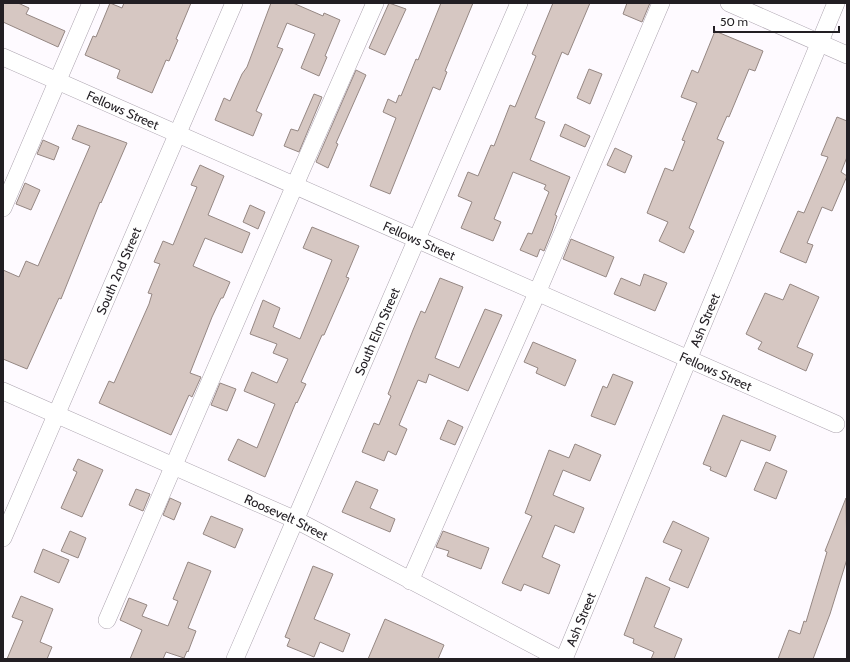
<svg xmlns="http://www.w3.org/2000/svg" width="850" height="662" font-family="Cabin,sans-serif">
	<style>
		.building { fill: #d6c7c2; stroke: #958783 }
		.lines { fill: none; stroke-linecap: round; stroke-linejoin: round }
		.minor-casing { stroke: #aca4af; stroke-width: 18 }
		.minor { stroke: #fff; stroke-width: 17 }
		.labels { text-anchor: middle; stroke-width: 4; stroke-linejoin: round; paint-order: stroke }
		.street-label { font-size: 13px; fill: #221e23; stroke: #fff }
	</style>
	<rect width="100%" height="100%" fill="#fefaff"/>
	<path class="building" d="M 3,3 L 18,3 L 29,8 L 26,14 L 65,31 L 58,47 L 3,22 Z
		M 110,3 L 122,8 L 124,3 L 191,3 L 176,39 L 178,40 L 169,61 L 166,60 L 152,93 L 117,78 L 120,70 L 85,55 L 93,36 L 96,37 Z
		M 271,3 L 293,3 L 323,16 L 324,13 L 340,20 L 325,56 L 327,57 L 319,76 L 301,68 L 315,34 L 287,23 L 277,47 L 283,49 L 256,111 L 262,114 L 253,136 L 215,120 L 224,98 L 230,101 L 242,74 L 247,67 Z
		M 389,3 L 406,9 L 385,55 L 369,48 Z
		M 441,3 L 473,3 L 445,71 L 447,72 L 440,90 L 433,87 L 390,194 L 370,186 L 396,118 L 383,112 L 388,99 L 396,103 L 399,95 L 401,96 L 416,59 L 418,60 Z
		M 553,3 L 590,3 L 568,55 L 562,52 L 535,118 L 545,122 L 530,160 L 570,177 L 555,215 L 557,216 L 552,231 L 544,251 L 540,249 L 537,257 L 520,250 L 528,233 L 532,234 L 549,192 L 544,189 L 546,185 L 513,172 L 494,219 L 501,222 L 493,241 L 461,228 L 472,202 L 458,196 L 468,172 L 478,176 L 491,145 L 494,146 L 510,105 L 515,107 L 536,56 L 532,54 Z
		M 627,3 L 650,3 L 642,22 L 623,14 Z
		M 715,31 L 763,51 L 755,71 L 749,69 L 729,117 L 727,116 L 717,139 L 724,142 L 689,228 L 694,231 L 684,253 L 659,241 L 668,222 L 647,213 L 665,168 L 673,171 L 685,141 L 682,140 L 697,103 L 681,97 L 692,70 L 698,73 Z
		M 589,69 L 602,74 L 590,104 L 577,98 Z
		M 356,70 L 366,75 L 336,143 L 338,144 L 328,168 L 316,162 Z
		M 314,94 L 322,97 L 299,152 L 284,146 L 291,129 L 298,131 Z
		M 837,117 L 847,121 L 847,157 L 841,172 L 847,176 L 832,211 L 822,207 L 807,243 L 813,245 L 806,263 L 780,252 L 798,211 L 804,213 L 828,157 L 821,155 Z
		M 565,124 L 590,136 L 585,147 L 560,136 Z
		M 78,125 L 127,143 L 101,203 L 100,202 L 61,299 L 59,298 L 27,369 L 3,359 L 3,270 L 19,277 L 26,261 L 38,266 L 90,146 L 72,139 Z
		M 43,140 L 59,147 L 54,160 L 37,154 Z
		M 615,148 L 632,156 L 625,173 L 607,165 Z
		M 200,165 L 224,176 L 208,215 L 250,233 L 242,253 L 205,238 L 193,266 L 230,282 L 223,298 L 221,298 L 212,317 L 190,373 L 201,377 L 192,397 L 189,395 L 171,435 L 99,403 L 109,381 L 114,383 L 149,304 L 152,294 L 148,293 L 160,264 L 154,262 L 163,241 L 173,245 L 197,187 L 191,185 Z
		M 25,183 L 40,190 L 31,210 L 16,204 Z
		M 250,205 L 265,212 L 258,229 L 243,222 Z
		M 312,227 L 359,246 L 346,277 L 349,278 L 324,335 L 322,335 L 301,382 L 306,384 L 297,403 L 296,402 L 265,477 L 228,460 L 238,439 L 257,448 L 275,404 L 244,391 L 252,372 L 277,383 L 288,359 L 273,353 L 277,344 L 250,334 L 263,300 L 280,308 L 273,327 L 300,339 L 332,260 L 303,248 Z
		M 571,239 L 614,257 L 606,277 L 563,259 Z
		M 644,274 L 667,283 L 655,311 L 614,294 L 621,278 L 640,286 Z
		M 440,278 L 463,287 L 435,358 L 459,368 L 485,309 L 502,315 L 468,391 L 429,374 L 426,383 L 418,380 L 399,425 L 407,429 L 396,455 L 388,451 L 384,461 L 362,452 L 374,423 L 379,425 L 391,396 L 388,394 L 413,330 L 421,311 L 425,313 Z
		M 790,284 L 819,297 L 797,347 L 813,354 L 806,371 L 758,349 L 762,342 L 746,334 L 765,293 L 783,300 Z
		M 533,342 L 576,360 L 565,386 L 536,373 L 538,368 L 524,362 Z
		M 613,374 L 633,382 L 615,425 L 591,416 L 603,386 L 607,388 Z
		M 220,383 L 236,389 L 227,411 L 211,405 Z
		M 723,415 L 776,436 L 770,451 L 741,440 L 726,477 L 710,470 L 711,467 L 703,464 Z
		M 448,420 L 463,427 L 455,445 L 440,439 Z
		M 575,444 L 601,455 L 590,481 L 563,470 L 553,495 L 584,508 L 574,533 L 555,525 L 542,557 L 560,565 L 549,594 L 524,584 L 521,591 L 502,583 L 532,516 L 525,513 L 549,450 L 569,458 Z
		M 78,459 L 103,470 L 82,517 L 61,508 L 77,472 L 73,470 Z
		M 766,462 L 787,471 L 776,499 L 754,490 Z
		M 356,481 L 378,490 L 370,508 L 395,519 L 390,532 L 342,512 Z
		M 136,489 L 150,494 L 143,511 L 129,505 Z
		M 170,498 L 181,503 L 174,520 L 163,515 Z
		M 846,498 L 847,559 L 830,614 L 813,659 L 778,659 L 789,630 L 800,634 L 804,621 L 806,622 L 827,552 L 825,551 Z
		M 211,516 L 243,529 L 235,548 L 203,534 Z
		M 673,521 L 709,538 L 688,588 L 669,580 L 682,550 L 663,542 Z
		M 70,531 L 86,538 L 78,558 L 61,551 Z
		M 443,531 L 489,548 L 481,569 L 447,556 L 449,551 L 436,547 Z
		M 43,549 L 69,560 L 59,583 L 34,572 Z
		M 188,562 L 211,571 L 188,628 L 196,631 L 188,652 L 187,651 L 184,658 L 166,652 L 163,659 L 130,659 L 142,630 L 120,620 L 129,598 L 147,605 L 142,616 L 168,626 L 178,601 L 173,599 Z
		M 313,566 L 333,574 L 314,619 L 350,634 L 343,652 L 320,642 L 314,657 L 287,646 L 290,639 L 285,637 Z
		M 646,577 L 670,588 L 654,627 L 682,639 L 674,659 L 651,659 L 654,652 L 633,643 L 634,639 L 624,635 Z
		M 21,596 L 53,609 L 40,642 L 52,647 L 47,659 L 7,659 L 23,621 L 12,617 Z
		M 385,619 L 444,645 L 438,659 L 368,659 Z"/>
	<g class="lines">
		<defs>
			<g id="minor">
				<path d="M 729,3 L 847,55"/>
				<path id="s1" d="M 3,57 L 836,424"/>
				<path d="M 3,208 L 91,3"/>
				<path id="s2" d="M 3,391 L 296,520 L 560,659"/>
				<path id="s3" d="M 3,538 L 234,3"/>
				<path d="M 410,581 L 537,293 L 661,3"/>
				<path d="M 107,620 L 301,171 L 375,3"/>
				<path id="s4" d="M 235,659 L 519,3"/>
				<path id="s5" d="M 564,659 L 836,3"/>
			</g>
		</defs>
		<use href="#minor" class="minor-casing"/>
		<use href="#minor" class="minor"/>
	</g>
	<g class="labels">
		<g class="street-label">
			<text dy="5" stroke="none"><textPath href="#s1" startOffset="131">Fellows Street</textPath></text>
			<text dy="5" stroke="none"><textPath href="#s1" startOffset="455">Fellows Street</textPath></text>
			<text dy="5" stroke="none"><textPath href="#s3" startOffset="291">South 2nd Street</textPath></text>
			<text dy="5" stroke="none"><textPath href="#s5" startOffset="367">Ash Street</textPath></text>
			<text dy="5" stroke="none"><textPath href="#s4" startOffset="357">South Elm Street</textPath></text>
			<text dy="5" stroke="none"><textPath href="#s1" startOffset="779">Fellows Street</textPath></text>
			<text dy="5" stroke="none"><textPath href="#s2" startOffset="310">Roosevelt Street</textPath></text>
			<text dy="5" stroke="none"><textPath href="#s5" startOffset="43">Ash Street</textPath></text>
		</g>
	</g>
	<rect width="850" height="662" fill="none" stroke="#221e23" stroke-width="8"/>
	<path d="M714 26v6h125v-6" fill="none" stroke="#221e23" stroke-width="2"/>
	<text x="720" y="26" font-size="12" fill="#221e23" stroke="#ffffff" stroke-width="3" paint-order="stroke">50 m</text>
</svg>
